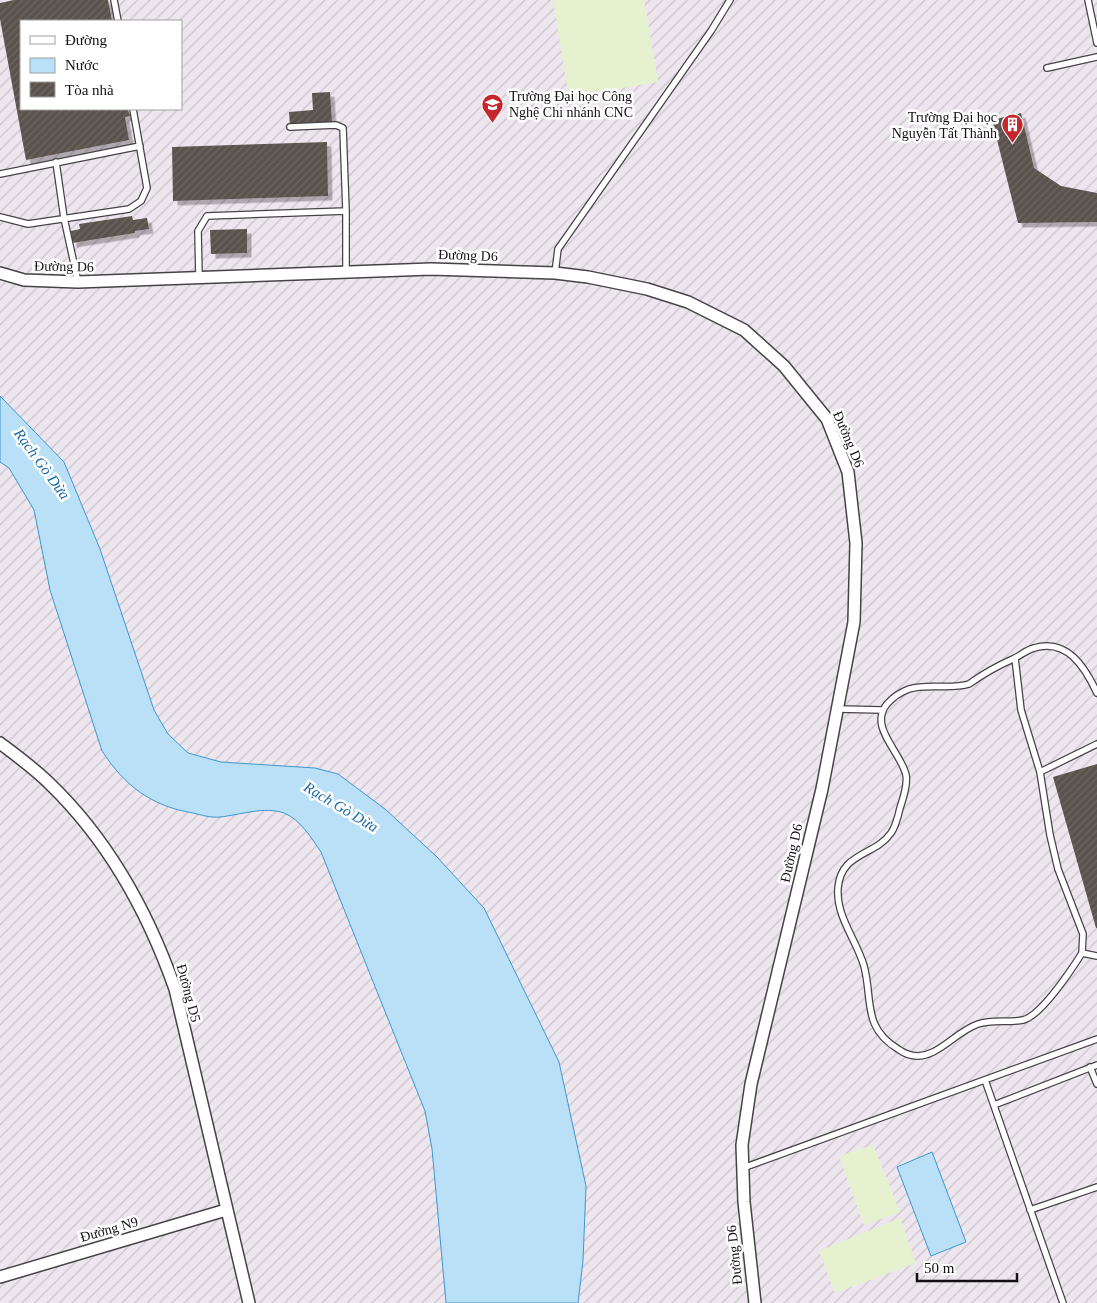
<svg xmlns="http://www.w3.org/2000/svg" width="1097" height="1303" font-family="Georgia,serif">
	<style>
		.industrial { fill: url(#industrial-furrows); fill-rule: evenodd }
		.pitch { fill: #e6f2cf }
		.water { fill: #b9e0f7; stroke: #3f96cf }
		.building { fill: url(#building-hatch); filter: url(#shadow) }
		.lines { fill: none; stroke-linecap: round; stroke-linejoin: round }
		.lane-casing { stroke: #444; stroke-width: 8 }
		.street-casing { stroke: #444; stroke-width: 14 }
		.lane { stroke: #fff; stroke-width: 5.5 }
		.street { stroke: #fff; stroke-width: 11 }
		.labels { text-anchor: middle; stroke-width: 5; stroke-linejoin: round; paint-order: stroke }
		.poi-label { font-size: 14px; fill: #111; stroke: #fff; text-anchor: start }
		.street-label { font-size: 14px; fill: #111; stroke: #fff }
		.water-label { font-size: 15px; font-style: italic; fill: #1768a6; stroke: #fff }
	</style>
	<defs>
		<pattern id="industrial-furrows" width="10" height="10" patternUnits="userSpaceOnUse" patternTransform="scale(1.25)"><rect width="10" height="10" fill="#eee6ef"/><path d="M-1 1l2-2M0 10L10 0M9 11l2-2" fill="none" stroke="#cbc4cc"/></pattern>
		<pattern id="building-hatch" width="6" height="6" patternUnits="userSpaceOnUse" patternTransform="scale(1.25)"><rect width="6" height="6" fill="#5a524d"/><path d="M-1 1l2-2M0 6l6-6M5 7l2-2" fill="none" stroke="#6d6662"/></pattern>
		<filter id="shadow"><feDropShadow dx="4.5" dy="4.5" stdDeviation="0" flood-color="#0004"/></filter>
	</defs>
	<rect width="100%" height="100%" fill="#fffdf5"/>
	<path class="industrial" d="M 0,0 L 1097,0 L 1097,1303 L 0,1303 ZM 21,21 L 181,21 L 181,109 L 21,109 Z"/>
	<path class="pitch" d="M 553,0 L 644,0 L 658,82 L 569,97 Z
		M 873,1145 L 900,1212 L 864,1225 L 839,1156 Z
		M 900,1218 L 916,1263 L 835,1293 L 819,1251 Z"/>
	<path class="water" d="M 0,396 L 64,462 L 100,549 L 154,710 L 168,734 L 188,753 L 221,762 L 315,768 L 338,774 L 385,809 L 437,857 L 484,908 L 559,1062 L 586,1186 L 583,1261 L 578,1303 L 446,1303 L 432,1149 L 425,1111 L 321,852 C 312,839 300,819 284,813 C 264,806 240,815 220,817 C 211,818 201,815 193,813 C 151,806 125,786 102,751 L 50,590 L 34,510 L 9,468 L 0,462 Z
		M 932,1152 L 966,1242 L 931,1256 L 897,1167 Z"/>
	<path class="building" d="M 14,0 L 108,0 L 112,21 L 21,21 L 21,109 L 128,109 L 130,116 L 125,117 L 129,140 L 26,160 L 0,19 L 0,3 Z
		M 330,92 L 332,122 L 290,126 L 289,112 L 313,110 L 312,93 Z
		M 1021,113 L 1034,168 L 1061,186 L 1097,193 L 1097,222 L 1018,223 L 992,120 Z
		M 327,142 L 328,196 L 173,201 L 172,147 Z
		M 132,216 L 133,220 L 147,218 L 149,229 L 135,231 L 135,233 L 72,243 L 71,231 L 80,229 L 79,224 Z
		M 247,229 L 247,253 L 211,254 L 210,230 Z
		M 1097,764 L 1097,928 L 1096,928 L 1053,777 Z"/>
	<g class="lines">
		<defs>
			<path id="lane" d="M 114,0 L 118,21
				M 1088,0 L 1097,43
				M 1047,68 L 1097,57
				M 290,127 L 336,125 L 343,128 L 346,211
				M 56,162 L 64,218 L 78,282
				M 0,174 L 140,146
				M 0,217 L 28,224 L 129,209 L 141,201 L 147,188 L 133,109
				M 555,273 L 558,249 L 711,31 L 730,0
				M 199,277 L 198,231 L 207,216 L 346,211 L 346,272
				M 1015,658 L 1021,710 L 1040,772 L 1050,835 L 1058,869 L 1083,934 L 1082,953 L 1097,956
				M 838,709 L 882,710
				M 1040,772 L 1097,744
				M 1082,953 C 1072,969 1041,1016 1023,1020 C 1008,1023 992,1019 978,1024 C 961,1030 949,1044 933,1052 C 921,1058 909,1057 898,1049 C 862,1027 873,1000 864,966 C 856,939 836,917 838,888 C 841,852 875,856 891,833 C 896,826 898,817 900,808 C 903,799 908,785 906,775 C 901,752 868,727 887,704 C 893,697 901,692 909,689 C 928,683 950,690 969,684 C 983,674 997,666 1013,659 C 1020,656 1026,650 1034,648 C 1067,638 1085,667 1097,693
				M 1090,1067 L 1097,1084
				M 985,1080 L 1063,1303
				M 994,1105 L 1097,1065
				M 743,1168 L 1097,1039
				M 1030,1210 L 1097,1187"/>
			<path id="street" d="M 0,273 L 24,280 L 78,282 L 431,269 L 555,273 L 588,277 L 647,289 L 688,302 L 744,330 L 784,366 L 827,419 L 848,472 L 856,543 L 854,622 L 822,789 L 751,1084 L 742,1145 L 744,1202 L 755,1303
				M 0,743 C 17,756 35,769 50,784 C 109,841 148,912 175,989 L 249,1303
				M 0,1277 L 226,1210"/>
		</defs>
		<use href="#lane" class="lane-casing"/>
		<use href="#street" class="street-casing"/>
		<use href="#lane" class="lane"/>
		<use href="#street" class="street"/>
	</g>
	<defs>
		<symbol id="university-pin" viewBox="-11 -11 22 30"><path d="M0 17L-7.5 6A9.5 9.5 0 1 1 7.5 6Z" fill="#c4262e" stroke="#fff"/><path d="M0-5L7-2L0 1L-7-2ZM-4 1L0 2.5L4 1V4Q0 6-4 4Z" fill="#fff"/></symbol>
		<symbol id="building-pin" viewBox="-11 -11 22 30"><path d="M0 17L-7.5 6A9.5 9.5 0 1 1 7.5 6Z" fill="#c4262e" stroke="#fff"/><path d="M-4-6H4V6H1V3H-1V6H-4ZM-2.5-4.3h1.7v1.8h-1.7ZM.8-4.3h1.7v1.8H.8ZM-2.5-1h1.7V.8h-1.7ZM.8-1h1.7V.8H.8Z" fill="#fff"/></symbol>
	</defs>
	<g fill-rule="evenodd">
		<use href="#university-pin" x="480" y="92" width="25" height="34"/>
		<use href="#building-pin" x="1000" y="112" width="25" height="34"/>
	</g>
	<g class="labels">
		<g class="poi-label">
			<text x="509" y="101">Trường Đại học Công<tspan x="509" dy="16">Nghệ Chi nhánh CNC</tspan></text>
			<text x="997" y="122" text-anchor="end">Trường Đại học<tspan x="997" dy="16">Nguyễn Tất Thành</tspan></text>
		</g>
		<g class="street-label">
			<text transform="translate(468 255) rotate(2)" y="5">Đường D6</text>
			<text transform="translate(64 266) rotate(1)" y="5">Đường D6</text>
			<text transform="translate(849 439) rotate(67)" y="5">Đường D6</text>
			<text transform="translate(791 853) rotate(-77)" y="5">Đường D6</text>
			<text transform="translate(189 993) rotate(75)" y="5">Đường D5</text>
			<text transform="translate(109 1229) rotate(-16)" y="5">Đường N9</text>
			<text transform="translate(734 1255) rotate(-96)" y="5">Đường D6</text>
		</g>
		<g class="water-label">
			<text transform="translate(42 464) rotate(54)" y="5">Rạch Gò Dừa</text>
			<text transform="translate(341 807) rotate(31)" y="5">Rạch Gò Dừa</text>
		</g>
	</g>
	<rect x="20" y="20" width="162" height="90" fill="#ffffff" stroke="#a0a0a0"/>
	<rect x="30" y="36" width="25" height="8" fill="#ffffff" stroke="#a0a0a0"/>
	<text x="65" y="45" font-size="15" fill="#111111">Đường</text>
	<rect x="30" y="58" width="25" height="15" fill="#b9e0f7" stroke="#a0a0a0"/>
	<text x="65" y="70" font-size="15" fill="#111111">Nước</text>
	<rect x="30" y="82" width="25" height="15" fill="url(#building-hatch)" stroke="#a0a0a0"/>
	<text x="65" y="95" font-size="15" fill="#111111">Tòa nhà</text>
	<path d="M917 1273v8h100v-8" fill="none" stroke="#111111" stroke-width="2.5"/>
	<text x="924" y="1273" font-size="15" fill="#111111" stroke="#ffffff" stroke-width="4" paint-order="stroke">50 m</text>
</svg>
